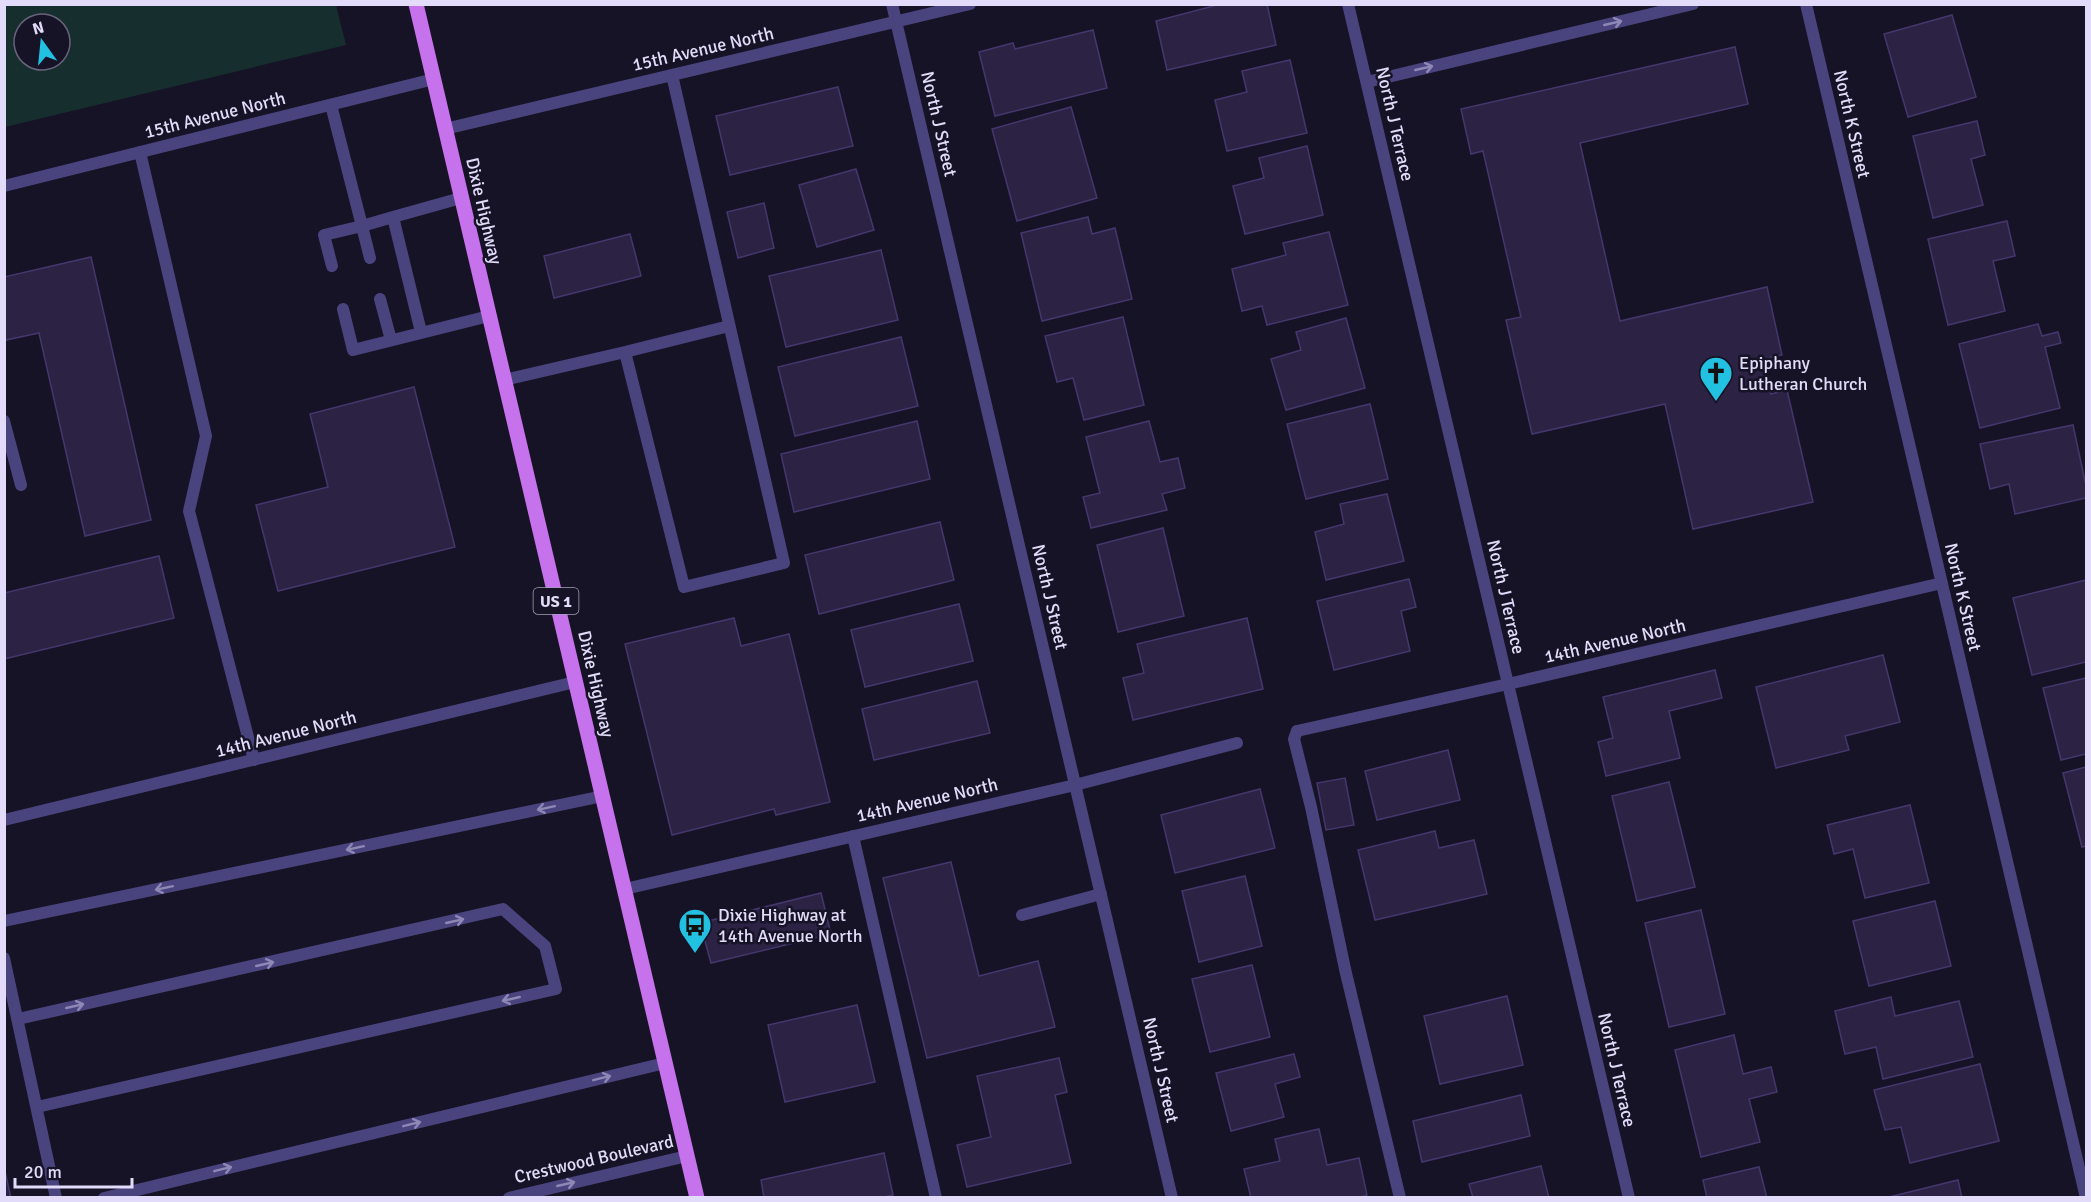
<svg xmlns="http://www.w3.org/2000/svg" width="2091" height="1202" font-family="Signika,sans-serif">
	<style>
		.green { fill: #172e2f; fill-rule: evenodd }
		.building { fill: #2b2244; stroke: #45376d; stroke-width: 1.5 }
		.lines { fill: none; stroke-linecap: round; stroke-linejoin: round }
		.service { stroke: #4a447e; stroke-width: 12 }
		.minor { stroke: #4a447e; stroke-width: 12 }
		.primary { stroke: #c672ec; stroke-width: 15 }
		.oneway { stroke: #8e88b6 }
		.labels { text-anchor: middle; stroke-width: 5; stroke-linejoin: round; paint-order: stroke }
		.shield { fill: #171326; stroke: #a5a0ba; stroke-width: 1.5 }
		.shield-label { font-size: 16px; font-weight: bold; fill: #e2dcfa }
		.street-label { font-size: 18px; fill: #e2dcfa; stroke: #171326 }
		.poi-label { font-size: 18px; fill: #e2dcfa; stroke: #171326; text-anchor: start }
	</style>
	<rect width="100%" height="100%" fill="#171326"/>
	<path class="green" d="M 4,5 L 336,5 L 346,45 L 5,127 ZM 24,24 L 60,24 L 60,60 L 24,60 Z"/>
	<path class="building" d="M 1221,4 L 1267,4 L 1276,45 L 1167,70 L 1156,21 Z
		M 1952,15 L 1976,97 L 1908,117 L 1884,34 Z
		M 1093,30 L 1107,88 L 995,116 L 979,52 L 1013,43 L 1015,49 Z
		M 1735,47 L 1748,104 L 1580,143 L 1620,321 L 1767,287 L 1782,355 L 1762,359 L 1771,394 L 1787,390 L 1813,502 L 1693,529 L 1665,404 L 1532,434 L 1506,320 L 1521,317 L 1483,151 L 1471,154 L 1461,109 Z
		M 1290,60 L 1307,133 L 1227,151 L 1215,100 L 1247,92 L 1242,71 Z
		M 838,87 L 853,146 L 730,175 L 716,116 Z
		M 1071,107 L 1097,198 L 1017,221 L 992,129 Z
		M 1977,121 L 1985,155 L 1971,159 L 1983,205 L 1933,218 L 1913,136 Z
		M 1307,146 L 1323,215 L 1245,234 L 1233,186 L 1264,178 L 1259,158 Z
		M 856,169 L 874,230 L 817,247 L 799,185 Z
		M 764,203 L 774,248 L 738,258 L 727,212 Z
		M 1088,217 L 1092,234 L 1115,228 L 1132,299 L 1042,321 L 1021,233 Z
		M 2007,221 L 2015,256 L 1993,261 L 2005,311 L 1948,325 L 1928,239 Z
		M 1329,232 L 1348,305 L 1267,325 L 1262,306 L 1242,311 L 1232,269 L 1286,255 L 1283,243 Z
		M 630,234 L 641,276 L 554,298 L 544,256 Z
		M 881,250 L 898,320 L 786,347 L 769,276 Z
		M 91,257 L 151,520 L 85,536 L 39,333 L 6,340 L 4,333 L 4,277 Z
		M 1123,317 L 1144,405 L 1084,420 L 1073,378 L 1057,382 L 1045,336 Z
		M 1346,318 L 1365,388 L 1286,410 L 1271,359 L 1301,350 L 1296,332 Z
		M 2038,324 L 2042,336 L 2058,332 L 2061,343 L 2045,347 L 2060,408 L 1980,428 L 1959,344 Z
		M 901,337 L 918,406 L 795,436 L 778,367 Z
		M 414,387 L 455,547 L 278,591 L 256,505 L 328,487 L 310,414 Z
		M 1370,404 L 1388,479 L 1306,499 L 1287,424 Z
		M 917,421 L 930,479 L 794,512 L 781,454 Z
		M 1149,421 L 1160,462 L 1178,458 L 1185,488 L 1162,494 L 1167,510 L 1091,528 L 1083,497 L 1100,493 L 1086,437 Z
		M 2073,425 L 2086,486 L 2086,498 L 2015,514 L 2009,484 L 1990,489 L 1980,444 Z
		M 1387,494 L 1404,561 L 1326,580 L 1315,532 L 1344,524 L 1340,504 Z
		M 940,522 L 954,580 L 819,614 L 805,555 Z
		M 1163,528 L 1184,616 L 1118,632 L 1097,545 Z
		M 159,556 L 174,618 L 4,659 L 4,593 Z
		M 1409,579 L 1416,607 L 1401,611 L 1410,651 L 1334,670 L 1317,601 Z
		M 2086,580 L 2086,662 L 2032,675 L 2013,598 Z
		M 959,604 L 973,661 L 865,687 L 851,630 Z
		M 734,618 L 741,646 L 789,634 L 830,802 L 776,815 L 774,809 L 672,835 L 625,644 Z
		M 1247,618 L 1263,689 L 1133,720 L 1123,678 L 1144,673 L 1137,644 Z
		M 1883,655 L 1900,722 L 1845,736 L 1849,750 L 1776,768 L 1756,687 Z
		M 1715,670 L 1722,698 L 1669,711 L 1680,758 L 1606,776 L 1598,742 L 1613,738 L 1603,697 Z
		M 2086,678 L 2086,754 L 2061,760 L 2043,688 Z
		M 977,681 L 990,733 L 874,760 L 862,709 Z
		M 1448,750 L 1460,800 L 1377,820 L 1365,771 Z
		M 2086,767 L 2086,846 L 2082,847 L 2063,773 Z
		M 1345,778 L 1354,825 L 1326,830 L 1317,783 Z
		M 1669,782 L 1695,887 L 1637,901 L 1612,796 Z
		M 1260,789 L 1275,848 L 1175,873 L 1161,815 Z
		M 1910,805 L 1929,883 L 1865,898 L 1853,849 L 1834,854 L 1827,825 Z
		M 1435,831 L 1439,848 L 1474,840 L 1487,894 L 1375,920 L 1358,850 Z
		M 951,862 L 979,976 L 1038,961 L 1055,1027 L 927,1058 L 883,878 Z
		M 1245,876 L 1262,946 L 1199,962 L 1182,891 Z
		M 821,893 L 831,934 L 711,963 L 700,923 Z
		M 1935,901 L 1951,966 L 1869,986 L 1853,921 Z
		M 1701,910 L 1725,1014 L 1669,1027 L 1645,923 Z
		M 1252,965 L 1270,1037 L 1210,1052 L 1192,979 Z
		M 1507,996 L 1523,1065 L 1440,1084 L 1424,1016 Z
		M 1891,997 L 1895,1016 L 1959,1001 L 1973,1057 L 1883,1079 L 1876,1047 L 1845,1054 L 1835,1011 Z
		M 857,1005 L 875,1082 L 785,1102 L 768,1025 Z
		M 1734,1035 L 1743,1074 L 1771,1067 L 1777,1092 L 1749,1099 L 1760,1142 L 1701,1157 L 1675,1050 Z
		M 1294,1054 L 1300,1077 L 1275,1084 L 1284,1117 L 1231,1131 L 1216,1073 Z
		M 1059,1058 L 1067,1092 L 1055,1095 L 1071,1163 L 967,1187 L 957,1145 L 991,1137 L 977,1076 Z
		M 1980,1064 L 1999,1141 L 1910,1163 L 1901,1127 L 1885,1130 L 1874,1090 Z
		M 1521,1095 L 1530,1136 L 1422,1162 L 1413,1121 Z
		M 1319,1129 L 1327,1165 L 1359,1158 L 1367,1195 L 1358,1198 L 1251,1198 L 1244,1169 L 1280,1161 L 1275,1139 Z
		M 884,1153 L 893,1195 L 880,1198 L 764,1198 L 761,1180 Z
		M 1541,1166 L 1549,1198 L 1473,1198 L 1469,1184 Z
		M 4,1167 L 11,1198 L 4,1198 Z
		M 1759,1167 L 1767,1198 L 1707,1198 L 1703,1180 Z
		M 1958,1180 L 1962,1198 L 1885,1198 Z"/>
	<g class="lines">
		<path class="service" d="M 1367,82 L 1693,4
			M 331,105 L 362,226 L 324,235 L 332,266
			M 140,152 L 206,436 L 189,511 L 254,760
			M 393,217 L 461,198
			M 370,258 L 362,226 L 393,217 L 421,332
			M 380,299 L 391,340
			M 343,309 L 353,350 L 489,316
			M 625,352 L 729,326
			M 504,380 L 625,352 L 684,587 L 784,563 L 672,75
			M 4,421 L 21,485
			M 1297,731 L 1294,739 L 1311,807 L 1345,969 L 1400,1198
			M 853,836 L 936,1198
			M 1022,915 L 1101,894
			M 4,921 L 603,796
			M 4,958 L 56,1198
			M 18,1019 L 503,909 L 545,946 L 556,989 L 37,1107
			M 104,1198 L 665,1063"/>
		<path class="minor" d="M 892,4 L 1172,1198
			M 1348,4 L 1629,1198
			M 1806,4 L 2086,1198
			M 445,129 L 970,4
			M 4,186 L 434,79
			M 1297,731 L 1508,684 L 1942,583
			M 4,820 L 575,682
			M 625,889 L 1075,785 L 1237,743
			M 509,1198 L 687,1156"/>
		<path class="primary" d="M 416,4 L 697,1198"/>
	</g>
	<defs><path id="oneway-shaft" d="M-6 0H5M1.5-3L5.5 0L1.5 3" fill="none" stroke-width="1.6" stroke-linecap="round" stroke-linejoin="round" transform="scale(1.5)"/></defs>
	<g class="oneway">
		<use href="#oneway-shaft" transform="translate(1613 23) rotate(-13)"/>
		<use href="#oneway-shaft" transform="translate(1424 68) rotate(-13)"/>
		<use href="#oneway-shaft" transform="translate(546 808) rotate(168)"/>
		<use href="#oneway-shaft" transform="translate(355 848) rotate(168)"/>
		<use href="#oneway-shaft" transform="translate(164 888) rotate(168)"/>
		<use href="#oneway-shaft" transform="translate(455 921) rotate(-13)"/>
		<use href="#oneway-shaft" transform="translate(265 964) rotate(-13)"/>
		<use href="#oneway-shaft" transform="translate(511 999) rotate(167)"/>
		<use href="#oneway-shaft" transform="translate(75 1006) rotate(-13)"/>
		<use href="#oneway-shaft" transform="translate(602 1078) rotate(-14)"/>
		<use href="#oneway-shaft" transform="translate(412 1124) rotate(-14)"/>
		<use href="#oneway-shaft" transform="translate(223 1169) rotate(-14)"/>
		<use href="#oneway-shaft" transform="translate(566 1184) rotate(-13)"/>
	</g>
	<defs>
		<symbol id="church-pin" viewBox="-11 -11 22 30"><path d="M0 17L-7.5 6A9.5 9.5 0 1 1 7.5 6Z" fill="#22c1e1" stroke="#171326"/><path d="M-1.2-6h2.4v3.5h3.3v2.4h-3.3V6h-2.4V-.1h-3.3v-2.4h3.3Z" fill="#111"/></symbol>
		<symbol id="bus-pin" viewBox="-11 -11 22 30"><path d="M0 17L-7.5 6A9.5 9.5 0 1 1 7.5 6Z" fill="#22c1e1" stroke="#171326"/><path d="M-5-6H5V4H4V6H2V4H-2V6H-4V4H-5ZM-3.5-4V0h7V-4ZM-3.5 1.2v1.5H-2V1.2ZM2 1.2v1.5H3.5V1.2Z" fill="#111"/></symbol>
	</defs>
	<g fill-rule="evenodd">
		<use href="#church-pin" x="1697" y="354" width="38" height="52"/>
		<use href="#bus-pin" x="676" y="906" width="38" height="52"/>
	</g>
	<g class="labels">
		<rect class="shield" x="533.5" y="588" width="45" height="26" rx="4.5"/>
		<g class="shield-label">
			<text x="556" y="607">US 1</text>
		</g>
		<g class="street-label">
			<text transform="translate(703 49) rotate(-13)" y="6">15th Avenue North</text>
			<text transform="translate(215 115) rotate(-14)" y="6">15th Avenue North</text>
			<text transform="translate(939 124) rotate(77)" y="6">North J Street</text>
			<text transform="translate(1395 124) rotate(77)" y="6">North J Terrace</text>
			<text transform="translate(1852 124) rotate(77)" y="6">North K Street</text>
			<text transform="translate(484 211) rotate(77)" y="6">Dixie Highway</text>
			<text transform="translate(1050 597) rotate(77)" y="6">North J Street</text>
			<text transform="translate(1506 597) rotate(77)" y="6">North J Terrace</text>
			<text transform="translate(1963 597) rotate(77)" y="6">North K Street</text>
			<text transform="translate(1615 641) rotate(-13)" y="6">14th Avenue North</text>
			<text transform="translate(596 684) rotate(77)" y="6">Dixie Highway</text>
			<text transform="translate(286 734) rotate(-14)" y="6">14th Avenue North</text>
			<text transform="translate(927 800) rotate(-13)" y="6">14th Avenue North</text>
			<text transform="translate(1161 1070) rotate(77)" y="6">North J Street</text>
			<text transform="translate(1617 1070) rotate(77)" y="6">North J Terrace</text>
			<text transform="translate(594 1159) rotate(-13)" y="6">Crestwood Boulevard</text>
		</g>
		<g class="poi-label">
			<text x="1739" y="369">Epiphany<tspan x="1739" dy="21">Lutheran Church</tspan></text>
			<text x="718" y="921">Dixie Highway at<tspan x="718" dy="21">14th Avenue North</tspan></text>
		</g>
	</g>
	<rect width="2091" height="1202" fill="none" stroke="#e2dcfa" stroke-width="12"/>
	<g transform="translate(42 42) rotate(345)"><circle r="28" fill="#171326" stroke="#68637b" stroke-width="1.5"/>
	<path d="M0-4.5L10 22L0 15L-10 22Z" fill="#22c1e1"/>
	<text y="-9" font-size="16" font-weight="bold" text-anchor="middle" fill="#e2dcfa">N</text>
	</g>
	<path d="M15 1178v9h117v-9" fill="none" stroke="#e2dcfa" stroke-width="3"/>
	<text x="24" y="1178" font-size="18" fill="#e2dcfa" stroke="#171326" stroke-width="4.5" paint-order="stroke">20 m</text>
</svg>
